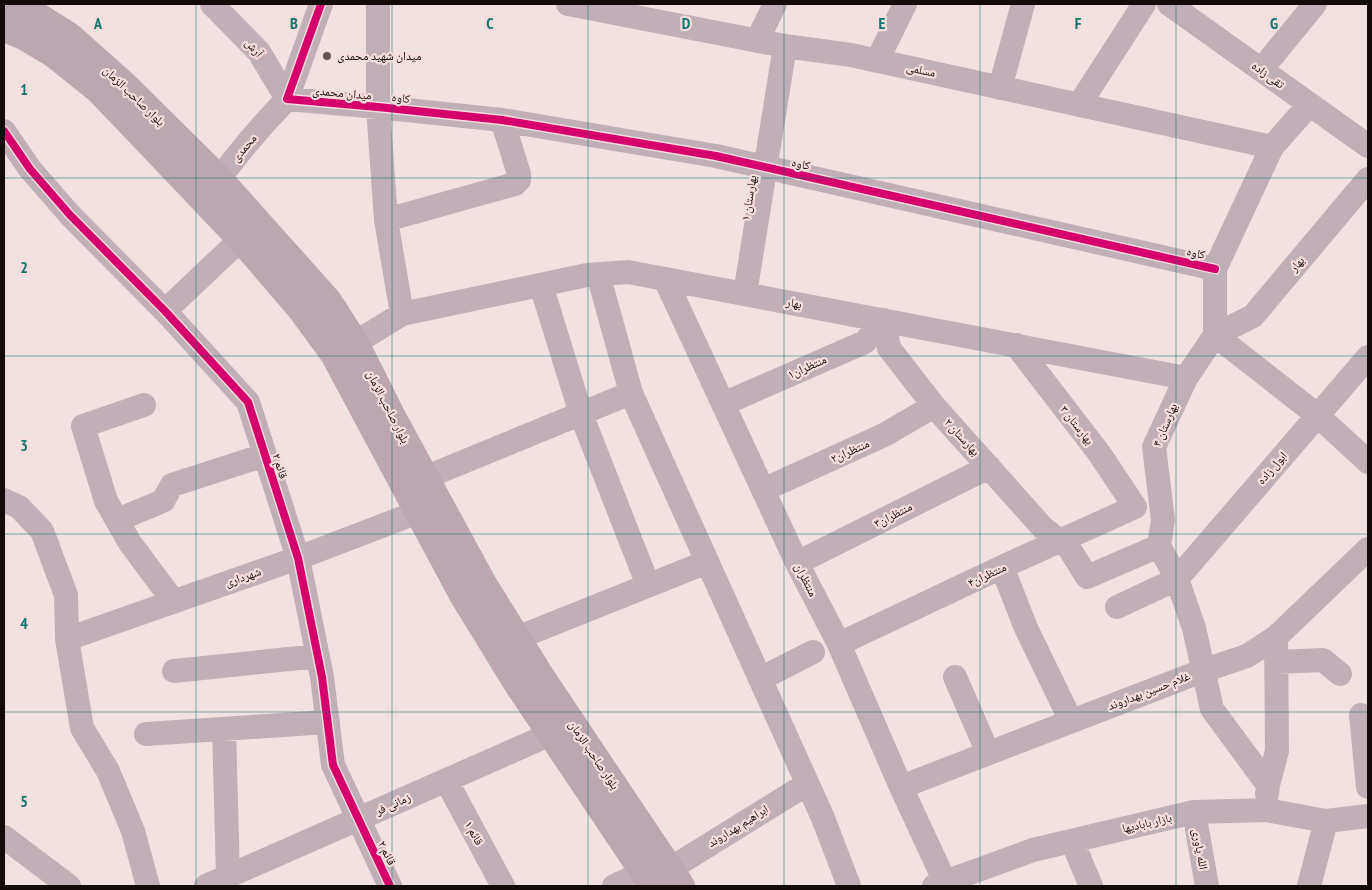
<svg xmlns="http://www.w3.org/2000/svg" width="1372" height="890" font-family="'PT Sans Narrow','Noto Naskh Arabic',sans-serif">
	<style>
		.lines { fill: none; stroke-linecap: round; stroke-linejoin: round }
		.minor { stroke: #c1afb8; stroke-width: 24 }
		.major { stroke: #bca6b0; stroke-width: 28 }
		.cycleway-casing { stroke: #f7dcdc; stroke-width: 11 }
		.cycleway { stroke: #d6006c; stroke-width: 8 }
		.grid { fill: none; stroke: #0f766e; stroke-width: 1; stroke-opacity: 0.55 }
		.poi-dot { fill: #615656; stroke: #f7dcdc; stroke-width: 2 }
		.labels { text-anchor: middle; stroke-width: 4.5; stroke-linejoin: round; paint-order: stroke }
		.street-label { font-size: 12px; fill: #140b0b; stroke: #f7dcdc }
		.poi-label { font-size: 12px; fill: #140b0b; stroke: #f7dcdc; text-anchor: start }
		.grid-label { font-size: 16px; text-anchor: middle; font-weight: bold; fill: #0f766e; stroke: #f7dcdc; stroke-width: 4.5; stroke-linejoin: round; paint-order: stroke }
	</style>
	<rect width="100%" height="100%" fill="#f1e2e2"/>
	<g class="lines">
		<path class="minor" d="M 321,4 L 287,99 L 378,107 L 502,120 L 716,156 L 1215,269
			M 568,4 L 785,46 L 851,55 L 1272,147
			M 1169,4 L 1368,146
			M 757,41 L 775,4
			M 877,61 L 905,4
			M 1261,70 L 1315,4
			M 1000,88 L 1023,4
			M 1079,105 L 1144,4
			M 4,131 L 30,169 L 70,215 L 165,311 L 248,402 L 298,558 L 322,677 L 333,765 L 390,886
			M 208,195 C 231,161 258,129 287,99 L 259,52 L 212,4
			M 386,220 L 515,184 L 519,180 L 519,174 L 502,120
			M 598,274 L 631,393 L 823,818 L 849,886
			M 665,279 L 797,563 L 839,644 L 901,787 L 945,882
			M 541,285 L 581,414 L 648,585
			M 745,294 L 785,46
			M 165,311 L 241,239
			M 402,314 L 587,275 L 628,272 L 1186,378
			M 884,320 L 889,348 L 934,406 L 1043,528 L 1069,548 L 1087,577 L 1159,546
			M 1215,335 L 1253,316 L 1368,179
			M 1215,335 L 1317,415 L 1368,462
			M 355,343 L 402,314 L 386,220 L 378,107 L 378,4
			M 723,404 L 865,342 L 884,320
			M 144,405 L 83,426 L 106,501 L 130,543 L 174,602
			M 424,478 L 631,393
			M 763,490 L 884,435 L 934,406
			M 4,500 L 19,507 L 42,531 L 66,595 L 67,639 L 82,728 L 108,771 L 133,831 L 148,886
			M 117,520 L 163,501 L 172,485 L 265,455
			M 797,563 L 989,467
			M 1002,567 L 1026,628 L 1071,721
			M 1117,607 L 1177,579 L 1368,357
			M 517,638 L 707,562
			M 67,639 L 298,558 L 418,512
			M 839,644 L 1002,567 L 1135,507 L 1099,453 L 1016,345
			M 1277,662 L 1323,660 L 1340,674
			M 174,671 L 318,656
			M 955,677 L 988,753
			M 760,679 L 813,652
			M 1361,715 L 1368,787
			M 224,729 L 228,877
			M 146,734 L 328,722
			M 446,780 L 503,886
			M 1268,785 L 1212,709 L 1194,628 L 1177,579 L 1159,546 L 1163,520 L 1154,447 L 1186,378 L 1215,335 L 1215,269 L 1272,147 L 1309,105
			M 901,787 L 1202,671 L 1247,656 L 1276,637 L 1368,549
			M 1267,794 L 1268,785 L 1277,751 L 1276,637
			M 1194,812 L 1207,886
			M 4,837 L 69,886
			M 1072,841 L 1091,886
			M 670,869 L 807,784
			M 206,886 L 551,734
			M 614,886 L 644,872
			M 934,886 L 1033,850 L 1194,812 L 1266,810 L 1326,821 L 1368,816
			M 1309,886 L 1326,821"/>
		<path class="major" d="M 8,4 L 34,14 L 69,36 L 124,85 L 219,179 L 328,301 L 355,343 L 392,417 L 483,584 L 541,677 L 681,886
			M 4,28 L 24,36 L 54,54 L 99,90 L 241,239 L 301,309 L 334,354 L 463,595 L 517,683 L 653,886"/>
		<defs>
			<path id="cycleway" d="M 321,4 L 287,99 L 378,107 L 502,120 L 716,156 L 1215,269
				M 4,131 L 30,169 L 70,215 L 165,311 L 248,402 L 298,558 L 322,677 L 333,765 L 390,886"/>
		</defs>
		<use href="#cycleway" class="cycleway-casing"/>
		<use href="#cycleway" class="cycleway"/>
	</g>
	<path class="grid" d="M 196,4 L 196,886M 392,4 L 392,886M 588,4 L 588,886M 784,4 L 784,886M 980,4 L 980,886M 1176,4 L 1176,886M 4,178 L 1368,178M 4,356 L 1368,356M 4,534 L 1368,534M 4,712 L 1368,712"/>
	<circle class="poi-dot" cx="327" cy="56" r="5"/>
	<g class="labels">
		<g class="street-label">
			<text transform="translate(254 48) rotate(50)" y="4">آرش</text>
			<text transform="translate(921 70) rotate(12)" y="4">مسلمی</text>
			<text transform="translate(1268 75) rotate(36)" y="4">تقی زاده</text>
			<text transform="translate(342 93) rotate(5)" y="4">میدان محمدی</text>
			<text transform="translate(134 96) rotate(44)" y="4">بلوار صاحب الزمان</text>
			<text transform="translate(401 98) rotate(6)" y="4">کاوه</text>
			<text transform="translate(244 148) rotate(-50)" y="4">محمدی</text>
			<text transform="translate(801 164) rotate(13)" y="4">کاوه</text>
			<text transform="translate(749 198) rotate(-81)" y="4">بهارستان ۱</text>
			<text transform="translate(1196 253) rotate(13)" y="4">کاوه</text>
			<text transform="translate(1297 264) rotate(-50)" y="4">بهار</text>
			<text transform="translate(794 303) rotate(11)" y="4">بهار</text>
			<text transform="translate(807 367) rotate(-24)" y="4">منتظران۱</text>
			<text transform="translate(388 407) rotate(63)" y="4">بلوار صاحب الزمان</text>
			<text transform="translate(1077 425) rotate(52)" y="4">بهارستان ۳</text>
			<text transform="translate(1165 425) rotate(-67)" y="4">بهارستان ۴</text>
			<text transform="translate(962 437) rotate(48)" y="4">بهارستان ۲</text>
			<text transform="translate(850 451) rotate(-24)" y="4">منتظران۲</text>
			<text transform="translate(280 466) rotate(72)" y="4">قائم ۲</text>
			<text transform="translate(1272 468) rotate(-49)" y="4">ابول زاده</text>
			<text transform="translate(893 515) rotate(-27)" y="4">منتظران۳</text>
			<text transform="translate(987 575) rotate(-25)" y="4">منتظران۴</text>
			<text transform="translate(243 577) rotate(-19)" y="4">شهرداری</text>
			<text transform="translate(806 580) rotate(63)" y="4">منتظران</text>
			<text transform="translate(1149 691) rotate(-21)" y="4">غلام حسین بهداروند</text>
			<text transform="translate(594 755) rotate(56)" y="4">بلوار صاحب الزمان</text>
			<text transform="translate(393 804) rotate(-24)" y="4">زمانی فر</text>
			<text transform="translate(1147 823) rotate(-13)" y="4">بازار بابادیها</text>
			<text transform="translate(738 826) rotate(-32)" y="4">ابراهیم بهداروند</text>
			<text transform="translate(474 833) rotate(61)" y="4">قائم ۱</text>
			<text transform="translate(1200 849) rotate(80)" y="4">الله یاوری</text>
			<text transform="translate(387 853) rotate(64)" y="4">قائم ۲</text>
		</g>
		<g class="poi-label">
			<text x="337" y="60">میدان شهید محمدی</text>
		</g>
	</g>
	<g class="grid-label">
		<text x="98" y="29">A</text>
		<text x="294" y="29">B</text>
		<text x="490" y="29">C</text>
		<text x="686" y="29">D</text>
		<text x="882" y="29">E</text>
		<text x="1078" y="29">F</text>
		<text x="1274" y="29">G</text>
		<text x="24" y="95">1</text>
		<text x="24" y="273">2</text>
		<text x="24" y="451">3</text>
		<text x="24" y="629">4</text>
		<text x="24" y="807">5</text>
	</g>
	<rect width="1372" height="890" fill="none" stroke="#140b0b" stroke-width="10"/>
</svg>
